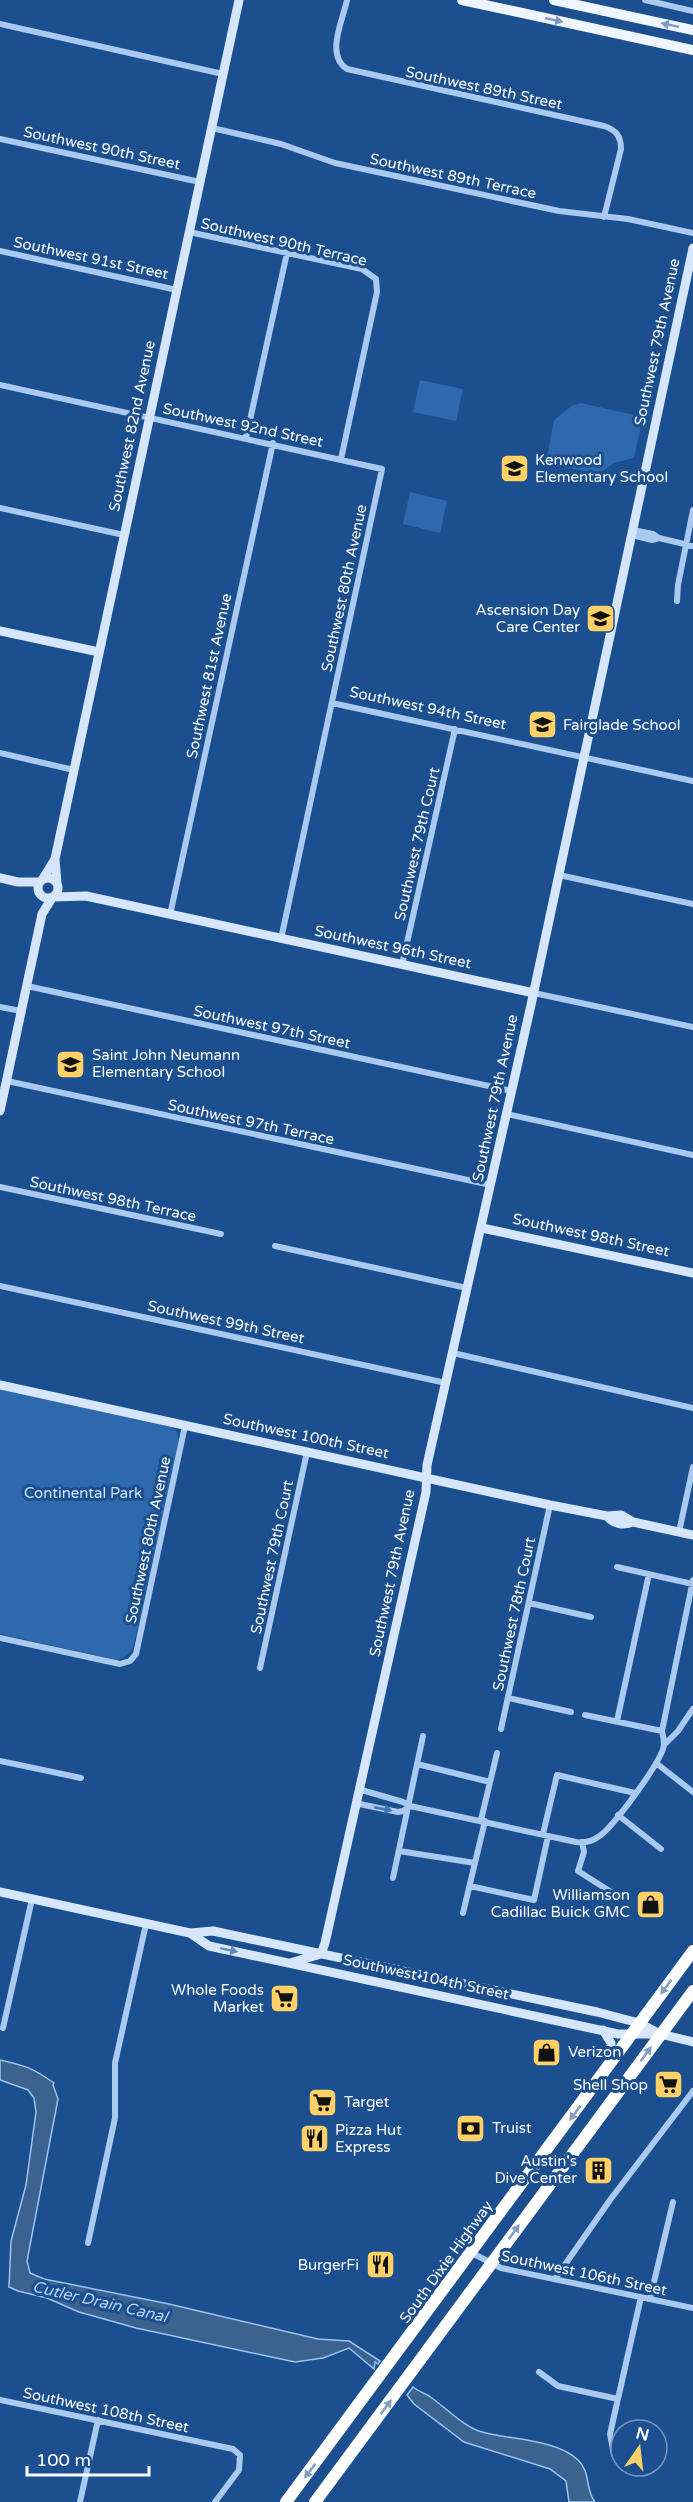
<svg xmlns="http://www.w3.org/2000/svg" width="693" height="2502" font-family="'Varela Round',sans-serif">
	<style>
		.green { fill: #2e69ad }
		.water { fill: #3c6290; stroke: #9cc4f0; stroke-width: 1.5 }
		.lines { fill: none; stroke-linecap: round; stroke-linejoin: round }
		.street { stroke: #a9c9ee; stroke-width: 6 }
		.secondary { stroke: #d6e6fa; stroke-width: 9 }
		.primary { stroke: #f0f6ff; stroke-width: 10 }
		.highway { stroke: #fff; stroke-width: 12 }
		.oneway { fill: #7b9ac1 }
		.oneway2 { fill: #4674ac }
		.oneway3 { fill: #668bba }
		.oneway4 { fill: #829ec1 }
		.labels { text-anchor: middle; stroke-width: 6; stroke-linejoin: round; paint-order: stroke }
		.street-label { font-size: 15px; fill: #fff; stroke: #1b4f8f }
		.poi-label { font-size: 15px; fill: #fff; stroke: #1b4f8f; text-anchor: start }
		.park-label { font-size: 15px; fill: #cfe3fa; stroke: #1b4f8f }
		.water-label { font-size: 16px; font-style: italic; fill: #b5d3f5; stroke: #1b4f8f }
	</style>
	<rect width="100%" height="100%" fill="#1b4f8f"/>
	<path class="green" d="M 420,380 L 463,389 L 456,421 L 413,412 Z
		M 581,403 L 643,417 L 634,458 L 614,463 L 604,470 L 593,472 L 552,466 L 547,457 L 554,420 L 573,405 Z
		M 410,492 L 447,501 L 440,533 L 403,524 Z
		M 0,1389 L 170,1427 L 176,1430 L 179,1439 L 134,1645 C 131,1653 126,1658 117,1660 L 0,1634 Z"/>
	<path class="water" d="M 0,2060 C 26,2066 33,2068 54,2083 L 53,2085 L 58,2099 L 27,2261 L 30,2273 L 44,2279 L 169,2304 L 318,2339 L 349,2341 L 380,2361 L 378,2364 L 375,2362 L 374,2369 L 349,2348 L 323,2358 L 295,2362 L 136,2328 L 79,2312 L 47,2298 L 18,2291 L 9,2287 L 11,2241 L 26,2185 L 36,2112 L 34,2098 L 28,2090 L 0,2080 Z
		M 413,2387 C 418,2391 424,2393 429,2396 C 444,2406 465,2428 482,2432 C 510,2440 557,2439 578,2460 C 591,2472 585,2490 595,2502 L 569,2502 L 566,2481 L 550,2469 L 464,2442 L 414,2404 L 407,2395 Z"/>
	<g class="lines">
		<path class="street" d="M 347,0 C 343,20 325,55 347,69 L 604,126 C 616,130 621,136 621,149 L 604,217
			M 645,0 L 693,11
			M 0,24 L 223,74
			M 212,128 L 281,144 L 335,163 L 559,211 L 628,219 L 693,233
			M 0,139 L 200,182
			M 189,232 L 362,269 L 376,279 L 377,292 L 341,459
			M 0,251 L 177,290
			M 0,385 L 382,469 L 281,939
			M 246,438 L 287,253
			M 0,508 L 124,535
			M 632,535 L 652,540 L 659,538 L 653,534 L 633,530
			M 659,538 L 693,546
			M 677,601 L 678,585 L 693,510
			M 332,703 L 693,781
			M 0,753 L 74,770
			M 559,875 L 693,904
			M 170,915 L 273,443
			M 402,965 L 455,729
			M 27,986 L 512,1091
			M 534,993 L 693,1027
			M 0,1007 L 21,1011
			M 7,1081 L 491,1185
			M 507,1114 L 693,1155
			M 0,1187 L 221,1234
			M 275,1246 L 467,1288
			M 0,1286 L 446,1383
			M 453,1353 L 693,1408
			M 679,1532 L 693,1467
			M 617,1567 L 693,1584
			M 529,1603 L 591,1617
			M 0,1638 L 120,1664 L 130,1661 L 136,1654 L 185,1426
			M 260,1668 L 307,1452
			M 508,1698 L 571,1712
			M 585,1715 L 662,1731
			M 617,1721 L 649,1574
			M 501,1729 L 550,1505
			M 664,1745 L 678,1731 L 693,1709
			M 0,1761 L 81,1778
			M 656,1763 L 693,1792
			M 417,1764 L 490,1782
			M 358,1789 L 403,1802 L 410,1806 L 576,1842 C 584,1843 591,1842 598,1837 C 612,1829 662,1761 664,1745 C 664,1741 663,1735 662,1731 L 693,1580
			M 355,1803 L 398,1812 L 403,1811 L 409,1807
			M 618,1815 L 661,1849
			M 481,1820 L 497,1753
			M 543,1834 L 557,1775 L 635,1793
			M 582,1842 L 584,1852 L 578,1871 L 622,1899
			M 399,1851 L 475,1863
			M 393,1878 L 423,1736
			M 470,1886 L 534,1900 L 548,1836
			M 463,1913 L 485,1821
			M 3,2028 L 32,1899
			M 88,2243 L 115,2118 L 115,2063 L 146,1924
			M 472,2253 L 501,2268 L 693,2308
			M 555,2279 L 610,2200 L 693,2091
			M 650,2299 L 673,2202
			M 539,2372 L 558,2386 L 618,2399
			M 0,2400 L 233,2449 L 240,2455 L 239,2470 L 215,2502
			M 614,2455 L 610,2434 L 641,2297
			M 80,2502 L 98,2420"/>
		<path class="secondary" d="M 0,631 L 99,652
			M38 888a10 10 0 1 1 20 0a10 10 0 1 1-20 0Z
			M 0,878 L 18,882 L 40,882
			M 42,880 L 55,859
			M 57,883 L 55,859 L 239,0
			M 54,897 L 86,896 L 534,993
			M 0,1111 L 42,914 L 52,898
			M 482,1228 L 693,1273
			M 0,1385 L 550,1505 L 607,1516 L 621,1515 L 633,1522 L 693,1535
			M 607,1516 C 613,1524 624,1526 633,1522
			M 0,1892 L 190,1933 L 213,1931 L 597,2012 L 639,2023 L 660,2034 L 693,2042
			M 190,1933 L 209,1946 L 618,2034 L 657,2034
			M 290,1963 L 321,1954 L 325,1943 L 426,1492 L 427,1465 L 531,1005 L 693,248
			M 603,2030 L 611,2043 L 610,2064"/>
		<path class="primary" d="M 462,0 L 693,50
			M 554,0 L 693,30"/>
		<path class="highway" d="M 286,2502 L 693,1951
			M 315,2502 L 693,1991"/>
	</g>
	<defs><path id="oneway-solid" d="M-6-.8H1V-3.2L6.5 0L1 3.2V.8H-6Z" transform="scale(1.5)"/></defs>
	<g class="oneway">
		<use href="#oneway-solid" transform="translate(554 20) rotate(12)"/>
		<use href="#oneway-solid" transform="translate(670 25) rotate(-168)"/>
	</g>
	<use class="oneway2" href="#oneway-solid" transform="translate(383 1809) rotate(11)"/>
	<use class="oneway3" href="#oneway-solid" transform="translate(229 1950) rotate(12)"/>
	<g class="oneway4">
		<use href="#oneway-solid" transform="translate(666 1987) rotate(127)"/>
		<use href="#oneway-solid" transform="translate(646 2054) rotate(-54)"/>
		<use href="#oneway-solid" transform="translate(575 2113) rotate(126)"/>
		<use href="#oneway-solid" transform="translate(514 2232) rotate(-54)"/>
		<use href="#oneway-solid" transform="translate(386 2407) rotate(-53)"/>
		<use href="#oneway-solid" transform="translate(310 2471) rotate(127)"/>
	</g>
	<defs>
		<symbol id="school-square" viewBox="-11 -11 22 22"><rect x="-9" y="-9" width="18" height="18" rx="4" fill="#ffd166" stroke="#1b4f8f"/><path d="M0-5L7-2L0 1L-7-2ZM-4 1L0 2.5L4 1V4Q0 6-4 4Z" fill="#111"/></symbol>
		<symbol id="shop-square" viewBox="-11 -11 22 22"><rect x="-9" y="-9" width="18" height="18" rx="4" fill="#ffd166" stroke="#1b4f8f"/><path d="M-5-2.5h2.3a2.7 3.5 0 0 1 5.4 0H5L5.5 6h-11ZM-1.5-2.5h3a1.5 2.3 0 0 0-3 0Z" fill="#111"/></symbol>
		<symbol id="supermarket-square" viewBox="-11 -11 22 22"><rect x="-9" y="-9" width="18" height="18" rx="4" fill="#ffd166" stroke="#1b4f8f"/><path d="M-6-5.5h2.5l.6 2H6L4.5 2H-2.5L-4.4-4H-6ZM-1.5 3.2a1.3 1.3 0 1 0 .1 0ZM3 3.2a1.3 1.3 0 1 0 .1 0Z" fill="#111"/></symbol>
		<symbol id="bank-square" viewBox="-11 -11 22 22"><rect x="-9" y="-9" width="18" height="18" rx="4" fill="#ffd166" stroke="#1b4f8f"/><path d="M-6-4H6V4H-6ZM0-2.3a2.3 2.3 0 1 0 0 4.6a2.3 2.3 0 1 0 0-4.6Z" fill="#111"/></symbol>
		<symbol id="restaurant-square" viewBox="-11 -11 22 22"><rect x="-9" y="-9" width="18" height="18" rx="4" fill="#ffd166" stroke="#1b4f8f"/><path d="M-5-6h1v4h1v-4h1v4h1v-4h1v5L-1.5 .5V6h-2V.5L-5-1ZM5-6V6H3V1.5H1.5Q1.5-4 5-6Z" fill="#111"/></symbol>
		<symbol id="building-square" viewBox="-11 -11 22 22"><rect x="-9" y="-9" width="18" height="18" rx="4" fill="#ffd166" stroke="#1b4f8f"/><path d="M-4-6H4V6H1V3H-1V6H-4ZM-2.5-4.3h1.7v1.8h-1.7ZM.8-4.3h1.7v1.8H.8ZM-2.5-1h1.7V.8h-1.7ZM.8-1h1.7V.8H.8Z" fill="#111"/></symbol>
	</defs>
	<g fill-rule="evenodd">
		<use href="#school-square" x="498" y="452" width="33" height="33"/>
		<use href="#school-square" x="584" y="602" width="33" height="33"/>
		<use href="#school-square" x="526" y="708" width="33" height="33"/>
		<use href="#school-square" x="54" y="1048" width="33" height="33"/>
		<use href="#shop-square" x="634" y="1888" width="33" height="33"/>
		<use href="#supermarket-square" x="268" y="1982" width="33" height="33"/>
		<use href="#shop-square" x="530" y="2036" width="33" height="33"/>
		<use href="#supermarket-square" x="652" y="2068" width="33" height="33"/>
		<use href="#supermarket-square" x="306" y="2086" width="33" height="33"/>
		<use href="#bank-square" x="454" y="2112" width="33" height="33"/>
		<use href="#restaurant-square" x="298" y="2122" width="33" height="33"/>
		<use href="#building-square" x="582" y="2154" width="33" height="33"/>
		<use href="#restaurant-square" x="364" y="2248" width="33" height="33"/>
	</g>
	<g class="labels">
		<g class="street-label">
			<text transform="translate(484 88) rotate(12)" y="5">Southwest 89th Street</text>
			<text transform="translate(102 148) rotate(12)" y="5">Southwest 90th Street</text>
			<text transform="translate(453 176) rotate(12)" y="5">Southwest 89th Terrace</text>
			<text transform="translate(284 242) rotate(13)" y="5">Southwest 90th Terrace</text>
			<text transform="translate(91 258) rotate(12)" y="5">Southwest 91st Street</text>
			<text transform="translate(657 342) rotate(-78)" y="5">Southwest 79th Avenue</text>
			<text transform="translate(243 425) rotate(12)" y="5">Southwest 92nd Street</text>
			<text transform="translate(132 426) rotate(-78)" y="5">Southwest 82nd Avenue</text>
			<text transform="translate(344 588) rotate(-78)" y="5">Southwest 80th Avenue</text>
			<text transform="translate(209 676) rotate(-78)" y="5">Southwest 81st Avenue</text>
			<text transform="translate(428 708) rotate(12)" y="5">Southwest 94th Street</text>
			<text transform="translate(417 844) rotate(-77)" y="5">Southwest 79th Court</text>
			<text transform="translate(393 947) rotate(12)" y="5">Southwest 96th Street</text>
			<text transform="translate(272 1027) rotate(12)" y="5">Southwest 97th Street</text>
			<text transform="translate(495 1098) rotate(-78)" y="5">Southwest 79th Avenue</text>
			<text transform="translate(251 1122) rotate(12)" y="5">Southwest 97th Terrace</text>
			<text transform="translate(113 1199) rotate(12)" y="5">Southwest 98th Terrace</text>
			<text transform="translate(591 1235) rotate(12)" y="5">Southwest 98th Street</text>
			<text transform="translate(226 1322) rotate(12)" y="5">Southwest 99th Street</text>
			<text transform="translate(306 1436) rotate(12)" y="5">Southwest 100th Street</text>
			<text transform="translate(148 1540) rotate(-78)" y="5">Southwest 80th Avenue</text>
			<text transform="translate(272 1557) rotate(-78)" y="5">Southwest 79th Court</text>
			<text transform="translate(392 1573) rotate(-78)" y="5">Southwest 79th Avenue</text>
			<text transform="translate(514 1614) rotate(-78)" y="5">Southwest 78th Court</text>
			<text transform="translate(426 1977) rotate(12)" y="5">Southwest 104th Street</text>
			<text transform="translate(446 2262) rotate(-54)" y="5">South Dixie Highway</text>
			<text transform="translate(584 2273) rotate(12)" y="5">Southwest 106th Street</text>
			<text transform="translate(106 2410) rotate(12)" y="5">Southwest 108th Street</text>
		</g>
		<g class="poi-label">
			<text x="535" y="465">Kenwood<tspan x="535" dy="17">Elementary School</tspan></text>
			<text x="580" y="615" text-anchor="end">Ascension Day<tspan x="580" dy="17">Care Center</tspan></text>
			<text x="563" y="730">Fairglade School</text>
			<text x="92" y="1060">Saint John Neumann<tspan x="92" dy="17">Elementary School</tspan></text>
			<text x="630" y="1900" text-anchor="end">Williamson<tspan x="630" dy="17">Cadillac Buick GMC</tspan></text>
			<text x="264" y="1995" text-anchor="end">Whole Foods<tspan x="264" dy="17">Market</tspan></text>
			<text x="568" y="2057">Verizon</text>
			<text x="648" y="2090" text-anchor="end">Shell Shop</text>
			<text x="344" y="2107">Target</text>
			<text x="492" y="2133">Truist</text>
			<text x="335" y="2135">Pizza Hut<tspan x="335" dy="17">Express</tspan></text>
			<text x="577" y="2166" text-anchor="end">Austin's<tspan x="577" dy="17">Dive Center</tspan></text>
			<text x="359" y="2270" text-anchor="end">BurgerFi</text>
		</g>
		<g class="park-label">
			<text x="83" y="1498">Continental Park</text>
		</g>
		<g class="water-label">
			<text transform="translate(100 2301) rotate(13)" y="6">Cutler Drain Canal</text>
		</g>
	</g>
	<g transform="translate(639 2448) rotate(14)"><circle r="28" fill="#1b4f8f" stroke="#7695bc" stroke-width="1.5"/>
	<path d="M0-4.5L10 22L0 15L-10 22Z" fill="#ffd166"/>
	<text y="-9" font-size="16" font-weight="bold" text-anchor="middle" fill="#ffffff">N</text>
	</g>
	<path d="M27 2466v9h122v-9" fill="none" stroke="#ffffff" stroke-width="3"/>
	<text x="36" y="2466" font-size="18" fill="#ffffff" stroke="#1b4f8f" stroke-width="4.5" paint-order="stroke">100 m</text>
</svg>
